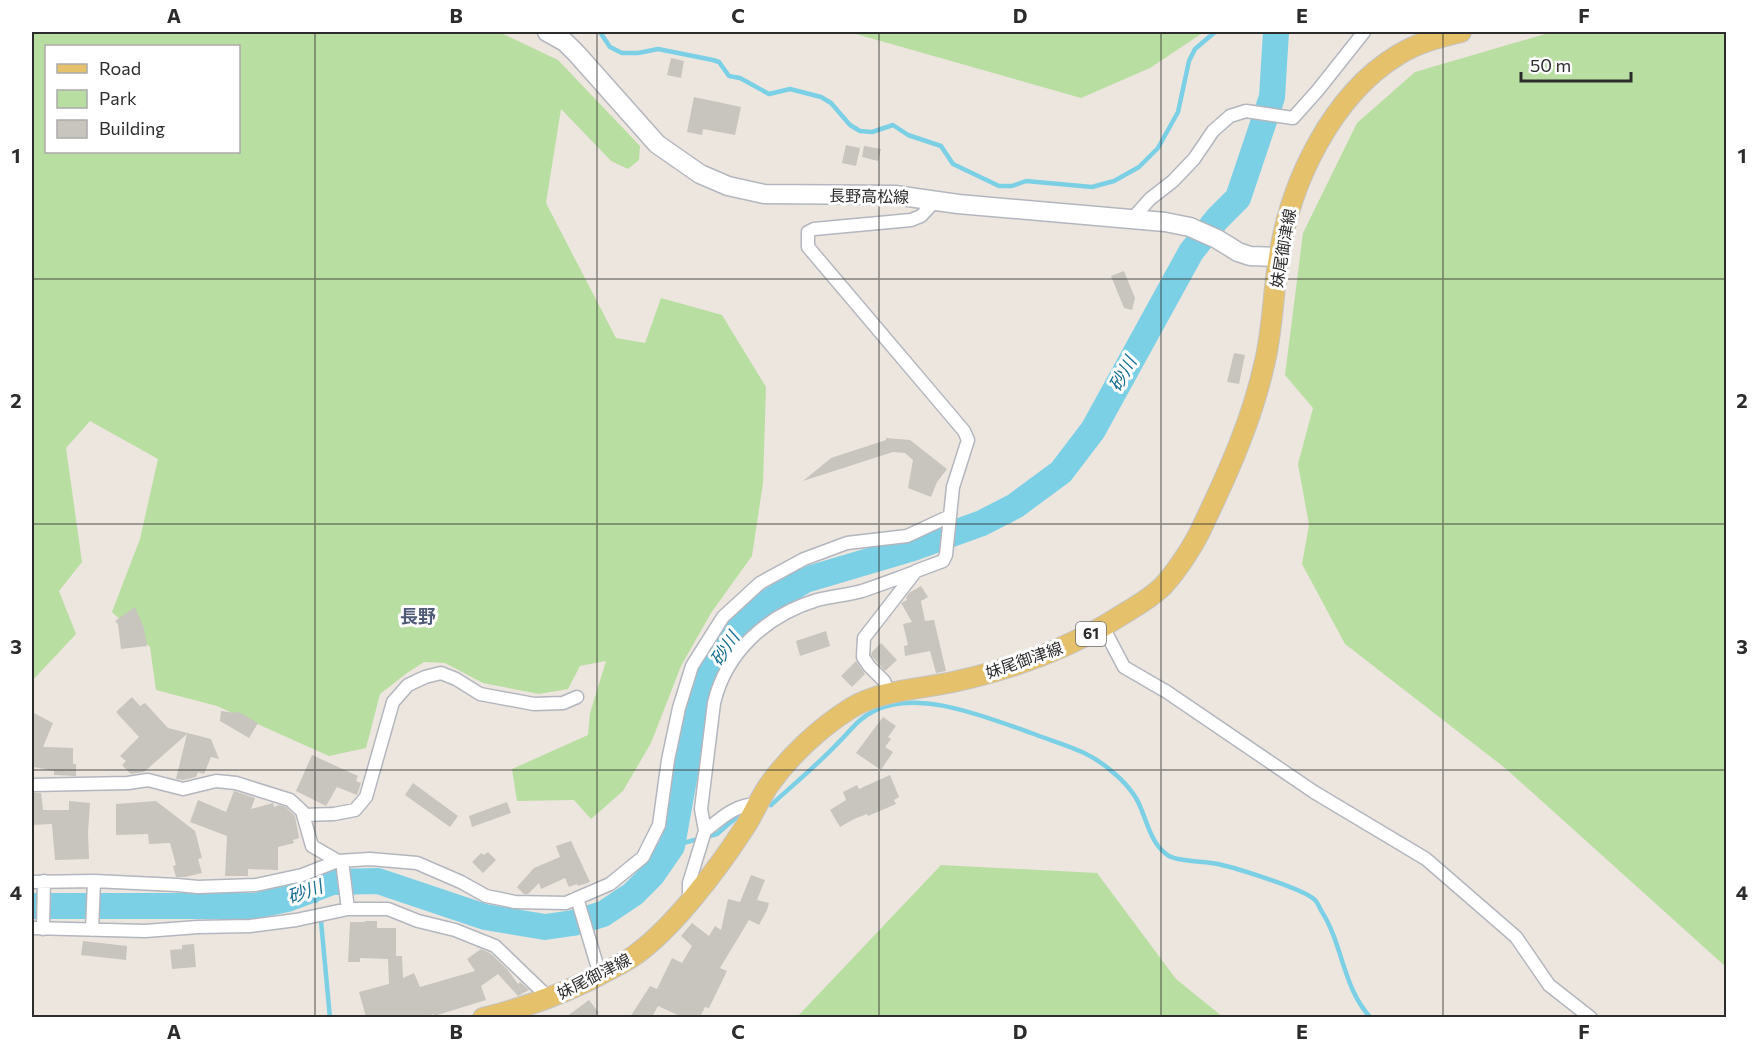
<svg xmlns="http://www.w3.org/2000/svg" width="1758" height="1049" font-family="Commissioner,'Noto Sans JP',sans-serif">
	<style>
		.green { fill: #b9dea1; fill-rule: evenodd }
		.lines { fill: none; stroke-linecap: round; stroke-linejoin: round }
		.stream { stroke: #7cd0e5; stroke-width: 4.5 }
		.river { stroke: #7cd0e5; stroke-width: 26 }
		.building { fill: #c8c4be }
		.minor-casing { stroke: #b3b6be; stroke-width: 15 }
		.secondary-casing { stroke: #b3b6be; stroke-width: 21 }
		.primary-casing { stroke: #c4c4c4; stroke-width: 22 }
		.minor { stroke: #fff; stroke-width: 12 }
		.secondary { stroke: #fff; stroke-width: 18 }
		.primary { stroke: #e5c16b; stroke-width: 20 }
		.grid { fill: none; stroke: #2c2c2c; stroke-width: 1.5; stroke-opacity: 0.55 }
		.labels { text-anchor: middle; stroke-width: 6; stroke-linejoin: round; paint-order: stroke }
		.shield { fill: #fff; stroke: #6b6b6b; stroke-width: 1.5 }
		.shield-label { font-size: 15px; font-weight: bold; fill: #2c2c2c }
		.street-label { font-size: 16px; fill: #2c2c2c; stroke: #fff }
		.water-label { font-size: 18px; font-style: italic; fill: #197092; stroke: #fff }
		.neighbourhood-label { font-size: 18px; font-weight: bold; fill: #4f5a79; stroke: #fff }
		.neatline { fill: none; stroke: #2c2c2c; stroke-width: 2 }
		.grid-label { font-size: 20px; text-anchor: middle; font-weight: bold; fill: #2c2c2c }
	</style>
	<rect width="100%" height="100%" fill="#ece6df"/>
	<path class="green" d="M 32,32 L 499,32 L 558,60 L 640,146 L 639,160 L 628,169 L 611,161 L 561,109 L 546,203 L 616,338 L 645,343 L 661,298 L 722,315 L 766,387 L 763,483 L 752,556 L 711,613 L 681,666 L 651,743 L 623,791 L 591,819 L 574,800 L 517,801 L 512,769 L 588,735 L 590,713 L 606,661 L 580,666 L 568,689 L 539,694 L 483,683 L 445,663 L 424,662 L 407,673 L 380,694 L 366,748 L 329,756 L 217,706 L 156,690 L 150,647 L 112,612 L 140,539 L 158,459 L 90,421 L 66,448 L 82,562 L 59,591 L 76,634 L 32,681 ZM 46,46 L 238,46 L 238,152 L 46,152 Z
		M 849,32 L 1204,32 L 1150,68 L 1081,98 Z
		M 1552,32 L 1726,32 L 1726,967 L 1505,768 L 1345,644 L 1302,564 L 1309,525 L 1298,464 L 1313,408 L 1285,375 L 1303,233 L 1357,123 L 1415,72 Z
		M 941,865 L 1097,873 L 1176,979 L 1223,1017 L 797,1017 Z"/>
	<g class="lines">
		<path class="stream" d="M 600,32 L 610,47 L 622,53 L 638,53 L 658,49 L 713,60 L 719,62 L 729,76 L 740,78 L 769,94 L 790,89 L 821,97 L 831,103 L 850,125 L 860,131 L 872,132 L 893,125 L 908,135 L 941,146 L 953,164 L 999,186 L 1012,186 L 1026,181 L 1092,187 L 1114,181 L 1139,167 L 1158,148 L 1178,112 L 1189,61 L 1195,49 L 1215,32
			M 771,805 C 793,785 816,766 837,744 C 851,731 856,720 874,711 C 917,688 988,718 1031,733 C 1063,745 1089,750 1115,774 C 1122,780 1131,790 1136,798 C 1147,817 1149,844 1169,856 C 1180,862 1205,861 1218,864 C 1236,868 1304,889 1315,900 C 1318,903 1320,909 1322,912 C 1343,945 1343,989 1371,1018
			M 672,846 L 717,834 L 745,810
			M 314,889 L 316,901
			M 321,921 L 330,1018"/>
		<path class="river" d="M 32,906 L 254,906 L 287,899 L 332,882 L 378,881 L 485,917 L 545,927 L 573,923 L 603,914 L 633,894 L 652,875 L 672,846 L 691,740 L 705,682 L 727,641 L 757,609 L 805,580 L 913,548 L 982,523 L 1015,506 L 1061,472 L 1093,430 L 1191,252 L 1217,219 L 1238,198 L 1272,97 L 1276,32"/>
	</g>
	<path class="building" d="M 671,58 L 684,61 L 681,78 L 667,75 Z
		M 694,97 L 741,107 L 735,135 L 703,129 L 702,135 L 687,132 Z
		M 846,145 L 860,148 L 856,166 L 842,163 Z
		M 864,146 L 881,149 L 878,161 L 862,157 Z
		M 1124,271 L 1135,298 L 1132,310 L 1124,308 L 1111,276 Z
		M 1234,353 L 1245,355 L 1239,384 L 1227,382 Z
		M 886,438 L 910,440 L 947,469 L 937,482 L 931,497 L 908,488 L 913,460 L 905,453 L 893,452 L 803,481 L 831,458 L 886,440 Z
		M 921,586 L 928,597 L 921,601 L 925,621 L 934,620 L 946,671 L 936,673 L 930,651 L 905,656 L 904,646 L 908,645 L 903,624 L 912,622 L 901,603 L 907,600 L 906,598 L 909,593 Z
		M 135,607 L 144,628 L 147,646 L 121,649 L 118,624 L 115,621 Z
		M 826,631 L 830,646 L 800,656 L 796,641 Z
		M 881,643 L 897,660 L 885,671 L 871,655 L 872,652 Z
		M 856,661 L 865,674 L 852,687 L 841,676 Z
		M 132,697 L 140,706 L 145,703 L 168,728 L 211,739 L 219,759 L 211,757 L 204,774 L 198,772 L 196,777 L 183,780 L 176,779 L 187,734 L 144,772 L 131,774 L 122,765 L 126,761 L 120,756 L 139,737 L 116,712 Z
		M 221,711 L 236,713 L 237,711 L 258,723 L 249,738 L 220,721 Z
		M 32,712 L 53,723 L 43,747 L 73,748 L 73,764 L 76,764 L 76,776 L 54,775 L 54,771 L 34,767 L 32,773 Z
		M 883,717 L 896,726 L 888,737 L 891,739 L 885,747 L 893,752 L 881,770 L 856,753 Z
		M 312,755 L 358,776 L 356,781 L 361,783 L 357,795 L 337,787 L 326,806 L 296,791 Z
		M 890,775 L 899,797 L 894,800 L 896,804 L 868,816 L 867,814 L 854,819 L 840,827 L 830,810 L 846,800 L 843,792 L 857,785 L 859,789 Z
		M 413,783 L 458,816 L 450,827 L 405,795 Z
		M 234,791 L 255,798 L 251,809 L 273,803 L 274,807 L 279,805 L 286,807 L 295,816 L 299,838 L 293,840 L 294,843 L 278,847 L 278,870 L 248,869 L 248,876 L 225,876 L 227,836 L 190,822 L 198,800 L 226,812 Z
		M 32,793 L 41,793 L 43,810 L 69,810 L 69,801 L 90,803 L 88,833 L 89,859 L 55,860 L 52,824 L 32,825 Z
		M 156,801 L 195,831 L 202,858 L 198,859 L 202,873 L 185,877 L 176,877 L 173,866 L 176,865 L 170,843 L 149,844 L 148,834 L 116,835 L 116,804 Z
		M 507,802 L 511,813 L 472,827 L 469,816 Z
		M 571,841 L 590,882 L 578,886 L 577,884 L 569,887 L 565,878 L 541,889 L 539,883 L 528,894 L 524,894 L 517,887 L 534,868 L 560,857 L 556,846 Z
		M 488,852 L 496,860 L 483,873 L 472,862 L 481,853 L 484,855 Z
		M 751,875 L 765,880 L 757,900 L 769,903 L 767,910 L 759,925 L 749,920 L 720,968 L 727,971 L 709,1008 L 705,1007 L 700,1017 L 682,1017 L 658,1006 L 652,1017 L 630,1017 L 650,986 L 657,989 L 672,958 L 682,963 L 692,946 L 681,936 L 692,923 L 709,936 L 715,926 L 721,930 L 728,899 L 740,902 Z
		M 365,921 L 377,921 L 377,928 L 396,928 L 396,956 L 402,956 L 403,978 L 414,973 L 420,987 L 475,971 L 467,959 L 481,949 L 490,953 L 507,969 L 518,984 L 520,982 L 529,990 L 518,996 L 498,974 L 481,986 L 486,1000 L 434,1016 L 434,1014 L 423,1017 L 366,1017 L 359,992 L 389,984 L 388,959 L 360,958 L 360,962 L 348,962 L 350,922 L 365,922 Z
		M 83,941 L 127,946 L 126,960 L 81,955 Z
		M 194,944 L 196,967 L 172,969 L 170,950 L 182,949 L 182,945 Z
		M 589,1000 L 599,1013 L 593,1017 L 566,1017 Z"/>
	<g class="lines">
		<defs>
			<path id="minor" d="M 1132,219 L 1150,199 L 1173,181 L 1194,159 L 1213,131 L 1230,116 L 1246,111 L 1293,118 L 1318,90 L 1364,32
				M 1103,627 L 1124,667 L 1167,692 L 1314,792 L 1426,859 L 1516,937 L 1549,985 L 1591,1018
				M 889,694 L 884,681 L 869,666 L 863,657 L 864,638 L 916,571 L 943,561 L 946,555 L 953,487 L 968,440 L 964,431 L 808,247 L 808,232 L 814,229 L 911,220 L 921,216 L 936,200
				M 32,785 L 128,783 L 148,780 L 183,789 L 216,781 L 236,783 L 290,800 L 302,811 L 312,846 L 338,861
				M 303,815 L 334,814 L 355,810 L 366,797 L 393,702 L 408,685 L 425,677 L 441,673 L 456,679 L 480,694 L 534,704 L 563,703 L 577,697
				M 705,831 C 721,818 737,803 759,804
				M 342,861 L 348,909
				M 32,882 L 94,881 L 177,885 L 198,887 L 256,885 L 302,875 L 338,861 L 370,859 L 417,863 L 461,882 L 486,896 L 515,902 L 566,903 L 610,884 L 643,857 L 659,825 L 668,760 L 679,708 L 692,666 L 723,617 L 760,583 L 804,559 L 847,543 L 907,536 L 950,516
				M 577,898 L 600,975
				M 689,901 L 689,883 L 705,831 L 701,809 L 714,703 C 726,652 767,615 817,600 C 832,596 848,595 862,591 C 880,585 898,578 915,572
				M 32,928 L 145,931 L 198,927 L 250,926 L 296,920 L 348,909 L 388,909 L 418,921 L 455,930 L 495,946 L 550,999
				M 43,929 L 44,881
				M 92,930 L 94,881"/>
			<path id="secondary" d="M 547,32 L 565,42 L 577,54 L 657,144 L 700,174 L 728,186 L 764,194 L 895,195 L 958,204 L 1165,222 L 1190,227 L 1217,239 L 1238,252 L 1250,256 L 1278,257"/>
			<path id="primary" d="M 483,1018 C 528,1007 569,992 609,970 C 618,965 627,961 635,955 C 673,928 717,870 743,830 C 753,816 759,799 769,785 C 790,755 821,727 851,708 C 881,690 920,689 953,682 C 1012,669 1069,649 1120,616 C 1135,607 1151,598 1163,586 C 1177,571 1196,542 1204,523 C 1229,471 1253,417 1265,361 C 1273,327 1273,291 1279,257 C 1290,183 1332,95 1398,55 C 1417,43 1440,37 1461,32"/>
		</defs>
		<use href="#minor" class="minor-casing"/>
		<use href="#secondary" class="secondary-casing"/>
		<use href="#primary" class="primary-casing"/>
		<use href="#minor" class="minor"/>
		<use href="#secondary" class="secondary"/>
		<use href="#primary" class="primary"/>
	</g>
	<path class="grid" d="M 315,32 L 315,1018M 597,32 L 597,1018M 879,32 L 879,1018M 1161,32 L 1161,1018M 1443,32 L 1443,1018M 32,279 L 1726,279M 32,524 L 1726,524M 32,770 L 1726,770"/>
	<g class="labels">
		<rect class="shield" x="1076" y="622" width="30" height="24" rx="4.5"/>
		<g class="shield-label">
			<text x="1091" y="639">61</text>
		</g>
		<g class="street-label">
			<text transform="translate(869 196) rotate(1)" y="6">長野高松線</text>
			<text transform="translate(1283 248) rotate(-80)" y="6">妹尾御津線</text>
			<text transform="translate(1024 660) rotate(-19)" y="6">妹尾御津線</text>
			<text transform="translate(594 976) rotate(-27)" y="6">妹尾御津線</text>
		</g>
		<g class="water-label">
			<text transform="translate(1123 374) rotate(-61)" y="6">砂川</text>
			<text transform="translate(725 649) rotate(-56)" y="6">砂川</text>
			<text transform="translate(305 892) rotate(-20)" y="6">砂川</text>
		</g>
		<g class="neighbourhood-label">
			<text x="418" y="623">長野</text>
		</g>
	</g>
	<rect width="1758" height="1049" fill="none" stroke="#ffffff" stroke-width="66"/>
	<rect x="45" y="45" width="195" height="108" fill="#ffffff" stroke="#ababab" stroke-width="1.5"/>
	<rect x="57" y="64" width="30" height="9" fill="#e5c16b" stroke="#ababab" stroke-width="1.5"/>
	<text x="99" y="75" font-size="18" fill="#2c2c2c">Road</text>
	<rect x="57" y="90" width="30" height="18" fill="#b9dea1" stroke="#ababab" stroke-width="1.5"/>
	<text x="99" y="105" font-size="18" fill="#2c2c2c">Park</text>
	<rect x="57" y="120" width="30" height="18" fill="#c8c4be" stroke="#ababab" stroke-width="1.5"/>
	<text x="99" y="135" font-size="18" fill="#2c2c2c">Building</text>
	<path d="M1521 72v9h110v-9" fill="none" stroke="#2c2c2c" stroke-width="3"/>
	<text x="1530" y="72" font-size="18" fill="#2c2c2c" stroke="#ffffff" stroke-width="4.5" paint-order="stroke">50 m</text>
	<rect x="33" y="33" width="1692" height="983" class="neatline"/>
	<g class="grid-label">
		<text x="174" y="23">A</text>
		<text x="456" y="23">B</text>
		<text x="738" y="23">C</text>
		<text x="1020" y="23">D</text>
		<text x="1302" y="23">E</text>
		<text x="1584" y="23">F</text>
		<text x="16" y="163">1</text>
		<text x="1742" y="163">1</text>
		<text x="16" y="408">2</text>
		<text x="1742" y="408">2</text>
		<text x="16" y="654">3</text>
		<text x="1742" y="654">3</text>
		<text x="16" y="900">4</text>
		<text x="1742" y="900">4</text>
		<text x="174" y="1039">A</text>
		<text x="456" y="1039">B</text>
		<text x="738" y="1039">C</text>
		<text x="1020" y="1039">D</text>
		<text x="1302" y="1039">E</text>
		<text x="1584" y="1039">F</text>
	</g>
</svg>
